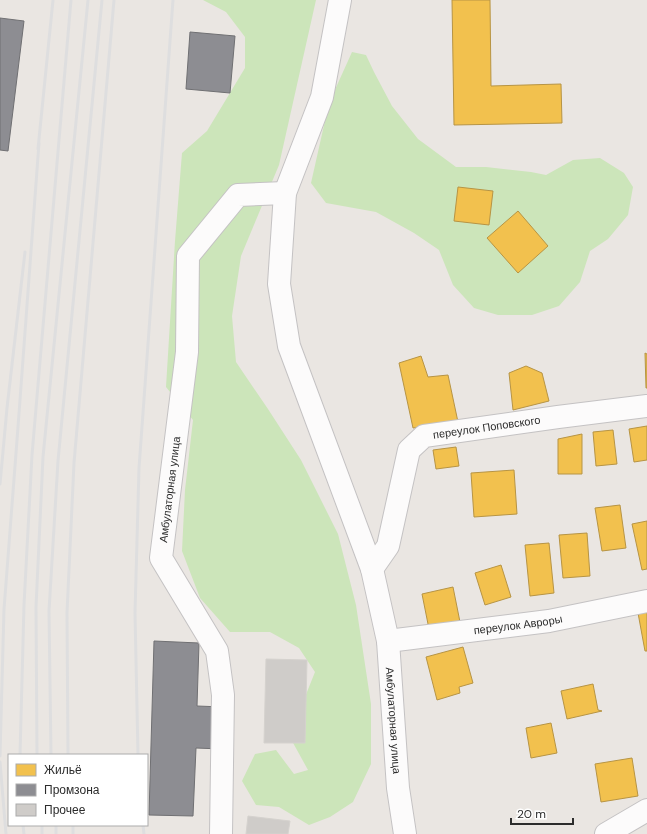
<svg xmlns="http://www.w3.org/2000/svg" width="647" height="834" font-family="'DM Sans',sans-serif">
	<style>
		.green { fill: #cce5ba }
		.homes { fill: #f2c14e; stroke: #b79444 }
		.industry { fill: #8d8d92; stroke: #707073 }
		.building { fill: #cfccc9; stroke: #d5d2ce }
		.lines { fill: none; stroke-linecap: round; stroke-linejoin: round }
		.minor-casing { stroke: #c4c2c3; stroke-width: 24 }
		.minor { stroke: #fcfbfb; stroke-width: 22 }
		.rail { stroke: #dededf; stroke-width: 3 }
		.labels { text-anchor: middle; stroke-width: 4; stroke-linejoin: round; paint-order: stroke }
		.street-label { font-size: 11px; fill: #2c2c2c; stroke: #fff }
	</style>
	<rect width="100%" height="100%" fill="#eae6e2"/>
	<path class="green" d="M 203,0 L 316,0 L 279,165 L 241,256 L 232,316 L 236,362 L 268,409 L 301,460 L 338,534 L 356,605 L 371,704 L 371,764 L 353,802 L 330,817 L 309,825 L 279,807 L 256,805 L 242,781 L 255,754 L 276,750 L 294,774 L 308,770 L 292,741 L 301,707 L 315,672 L 299,648 L 270,632 L 230,632 L 200,598 L 182,551 L 185,490 L 193,420 L 166,387 L 175,241 L 182,153 L 207,131 L 245,68 L 245,37 L 226,12 Z
		M 352,52 L 366,55 L 374,72 L 392,106 L 418,139 L 456,167 L 486,167 L 531,172 L 546,175 L 573,160 L 600,158 L 624,173 L 633,187 L 628,215 L 608,239 L 590,251 L 580,282 L 559,306 L 532,315 L 498,315 L 474,308 L 453,285 L 439,250 L 414,233 L 376,212 L 326,203 L 311,183 L 329,103 Z"/>
	<path class="homes" d="M 452,0 L 490,0 L 491,86 L 561,84 L 562,123 L 454,125 Z
		M 458,187 L 493,191 L 489,225 L 454,221 Z
		M 518,211 L 548,246 L 518,273 L 487,238 Z
		M 645,353 L 647,354 L 647,388 L 646,388 Z
		M 421,356 L 428,377 L 448,375 L 458,422 L 413,428 L 399,363 Z
		M 526,366 L 542,373 L 549,401 L 513,410 L 509,373 Z
		M 647,426 L 647,460 L 634,462 L 629,429 Z
		M 613,430 L 617,464 L 596,466 L 593,432 Z
		M 582,434 L 582,474 L 558,474 L 558,439 Z
		M 456,447 L 459,466 L 436,469 L 433,450 Z
		M 514,470 L 517,514 L 474,517 L 471,473 Z
		M 620,505 L 626,548 L 602,551 L 595,508 Z
		M 647,521 L 647,569 L 642,570 L 632,524 Z
		M 587,533 L 590,576 L 563,578 L 559,535 Z
		M 549,543 L 554,593 L 530,596 L 525,545 Z
		M 501,565 L 511,597 L 485,605 L 475,573 Z
		M 453,587 L 460,622 L 429,629 L 422,594 Z
		M 647,612 L 647,651 L 645,651 L 638,613 Z
		M 463,647 L 473,683 L 459,687 L 460,693 L 437,700 L 426,657 Z
		M 593,684 L 598,710 L 602,711 L 567,719 L 561,691 Z
		M 551,723 L 557,753 L 531,758 L 526,728 Z
		M 632,758 L 638,796 L 601,802 L 595,764 Z"/>
	<path class="industry" d="M 0,18 L 24,21 L 8,151 L 0,150 Z
		M 190,32 L 235,36 L 230,93 L 186,89 Z
		M 154,641 L 199,643 L 197,706 L 223,707 L 221,749 L 196,748 L 193,816 L 149,815 Z"/>
	<path class="building" d="M 266,659 L 307,660 L 305,743 L 264,743 Z
		M 248,816 L 290,821 L 288,834 L 246,834 Z"/>
	<g class="lines">
		<defs>
			<g id="minor">
				<path id="s1" d="M 340,0 L 322,97 L 285,193 L 279,284 L 289,346 L 372,569 L 388,641 L 398,788 L 405,834"/>
				<path id="s2" d="M 372,569 L 388,546 L 409,450 L 424,436 L 558,417 L 647,406"/>
				<path id="s3" d="M 388,641 L 549,621 L 647,601"/>
				<path id="s4" d="M 221,834 L 223,695 L 217,651 L 161,558 L 187,352 L 188,256 L 238,195 L 285,193"/>
				<path d="M 606,834 L 647,810"/>
			</g>
		</defs>
		<use href="#minor" class="minor-casing"/>
		<use href="#minor" class="minor"/>
		<path class="rail" d="M 38,149 L 53,0
			M 0,484 L 7,408 L 25,252
			M 20,755 L 24,605 L 32,455 L 71,0
			M 37,755 L 36,607 L 43,457 L 88,0
			M 51,755 L 49,611 L 58,461 L 102,0
			M 68,755 L 67,613 L 74,463 L 114,0
			M 138,755 L 135,613 L 139,468 L 173,0
			M 0,756 L 4,609 L 18,427 L 39,143
			M 0,762 L 6,834
			M 23,825 L 24,834
			M 42,825 L 42,834
			M 56,825 L 56,834
			M 73,825 L 73,834
			M 143,825 L 144,834"/>
	</g>
	<g class="labels">
		<g class="street-label">
			<text dy="4" stroke="none"><textPath href="#s2" startOffset="210">переулок Поповского</textPath></text>
			<text dy="4" stroke="none"><textPath href="#s4" startOffset="361">Амбулаторная улица</textPath></text>
			<text dy="4" stroke="none"><textPath href="#s3" startOffset="131">переулок Авроры</textPath></text>
			<text dy="4" stroke="none"><textPath href="#s1" startOffset="747">Амбулаторная улица</textPath></text>
		</g>
	</g>
	<rect x="8" y="754" width="140" height="72" fill="#ffffff" stroke="#ababab"/>
	<rect x="16" y="764" width="20" height="12" fill="#f2c14e" stroke="#ababab"/>
	<text x="44" y="774" font-size="12" fill="#2c2c2c">Жильё</text>
	<rect x="16" y="784" width="20" height="12" fill="#8d8d92" stroke="#ababab"/>
	<text x="44" y="794" font-size="12" fill="#2c2c2c">Промзона</text>
	<rect x="16" y="804" width="20" height="12" fill="#cfccc9" stroke="#ababab"/>
	<text x="44" y="814" font-size="12" fill="#2c2c2c">Прочее</text>
	<path d="M511 818v6h62v-6" fill="none" stroke="#2c2c2c" stroke-width="2"/>
	<text x="517" y="818" font-size="12" fill="#2c2c2c" stroke="#ffffff" stroke-width="3" paint-order="stroke">20 m</text>
</svg>
